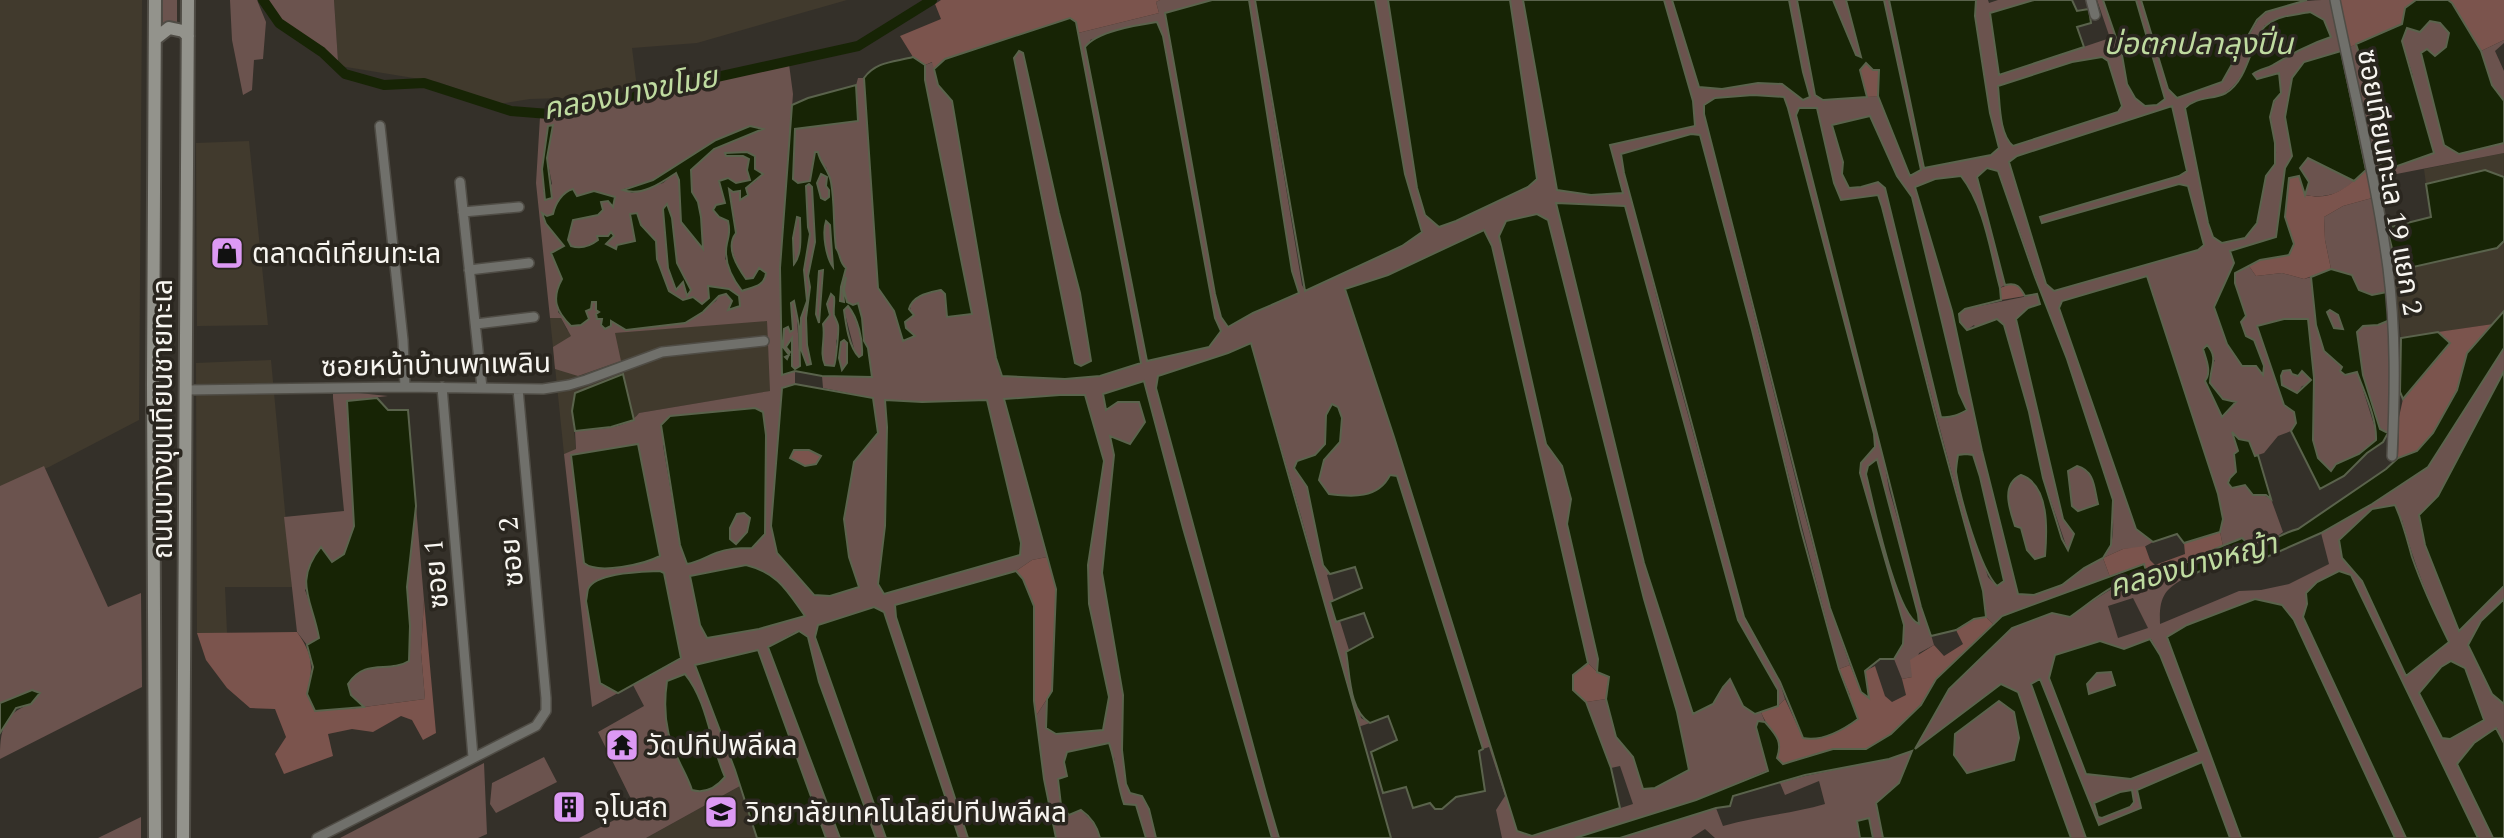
<svg xmlns="http://www.w3.org/2000/svg" width="2504" height="838" font-family="Spectral,'Noto Sans Thai',serif">
	<style>
		.built { fill: #413a2d }
		.green { fill: #6b534e; fill-rule: evenodd }
		.forest { fill: #7b544d }
		.water { fill: #172405; stroke: #5a634c; stroke-width: 2; fill-rule: evenodd }
		.lines { fill: none; stroke-linecap: round; stroke-linejoin: round }
		.canal { stroke: #172405; stroke-width: 10 }
		.minor-casing { stroke: #4f4c45; stroke-width: 12 }
		.secondary-casing { stroke: #4f4c45; stroke-width: 16 }
		.minor { stroke: #70706b; stroke-width: 9 }
		.secondary { stroke: #93938c; stroke-width: 12 }
		.labels { text-anchor: middle; stroke-width: 7; stroke-linejoin: round; paint-order: stroke }
		.street-label { font-size: 28px; fill: #f7f5f0; stroke: #2a261f }
		.poi-label { font-size: 28px; fill: #f7f5f0; stroke: #2a261f; text-anchor: start }
		.water-label { font-size: 30px; font-style: italic; fill: #bfdba0; stroke: #2a261f }
	</style>
	<rect width="100%" height="100%" fill="#343029"/>
	<path class="built" d="M 0,0 L 142,0 L 139,420 L 49,467 L 0,487 Z
		M 334,0 L 847,0 L 697,43 L 632,48 L 637,88 L 596,97 L 530,99 L 499,104 L 438,82 L 340,66 L 338,61 Z
		M 249,141 L 268,325 L 197,326 L 196,143 Z
		M 2504,153 L 2504,177 L 2485,170 L 2426,184 L 2424,169 Z
		M 2504,241 L 2504,311 L 2493,324 L 2401,338 L 2394,272 L 2497,248 Z
		M 550,318 L 561,318 L 567,330 L 615,333 L 767,320 L 771,391 L 639,413 L 634,420 L 623,375 L 572,411 L 576,450 L 564,454 Z
		M 271,360 L 292,587 L 225,587 L 227,633 L 197,633 L 196,363 Z
		M 740,786 L 757,838 L 646,838 Z"/>
	<path class="green" d="M 162,0 L 177,0 L 177,24 L 163,24 Z
		M 230,0 L 257,0 L 266,22 L 263,59 L 254,60 L 252,90 L 243,95 L 232,40 Z
		M 266,0 L 334,0 L 338,61 L 282,20 Z
		M 1160,0 L 1212,0 L 1165,13 L 1215,294 L 1221,317 L 1228,327 L 1253,313 L 1298,293 L 1292,271 L 1249,0 L 1255,0 L 1302,285 L 1305,290 L 1402,246 L 1422,232 L 1405,174 L 1375,0 L 1388,0 L 1417,188 L 1456,221 L 1528,187 L 1537,179 L 1510,0 L 1523,0 L 1557,190 L 1610,145 L 1695,126 L 1693,101 L 1664,0 L 1672,0 L 1699,87 L 1722,89 L 1758,83 L 1782,84 L 1810,96 L 1803,72 L 1789,0 L 1797,0 L 1815,95 L 1823,99 L 1878,96 L 1910,176 L 1899,74 L 1884,0 L 1889,0 L 1924,168 L 1991,155 L 1999,148 L 1990,113 L 1975,16 L 1976,0 L 1988,0 L 1989,3 L 1998,0 L 2034,0 L 1990,13 L 2000,75 L 2110,38 L 2097,0 L 2103,0 L 2122,55 L 2127,84 L 2165,99 L 2136,0 L 2141,0 L 2168,88 L 2178,97 L 2222,82 L 2258,20 C 2275,1 2309,0 2333,0 L 2341,51 L 2304,62 L 2285,117 L 2292,156 L 2285,168 L 2276,237 L 2231,251 L 2234,263 L 2214,307 L 2227,344 L 2242,365 L 2256,366 L 2262,374 L 2241,322 L 2246,315 L 2235,283 L 2235,272 L 2249,266 L 2256,276 L 2282,273 L 2304,279 L 2311,277 L 2316,325 L 2324,351 L 2342,368 L 2340,371 L 2345,375 L 2357,371 L 2376,431 L 2376,439 L 2359,454 L 2336,464 L 2331,472 L 2318,458 L 2313,440 L 2314,378 L 2257,327 L 2284,405 L 2294,412 L 2296,423 L 2291,431 L 2278,436 L 2264,453 L 2255,456 L 2233,433 L 2238,451 L 2234,455 L 2236,472 L 2230,478 L 2232,488 L 2245,485 L 2271,499 L 2283,532 L 2267,544 L 2252,547 L 2242,538 L 2223,546 L 2220,532 L 2223,519 L 2147,276 L 2062,301 L 2059,308 L 2136,528 L 2153,542 L 2142,548 L 2123,549 L 2103,558 L 2110,577 L 2002,616 L 1993,624 L 1986,617 L 1983,591 L 1878,195 L 1841,201 L 1796,115 L 1882,450 L 1889,489 L 1934,645 L 1919,653 L 1912,677 L 1902,679 L 1894,659 L 1903,644 L 1904,625 L 1860,473 L 1861,463 L 1875,447 L 1874,434 L 1788,108 L 1783,97 L 1704,114 L 1800,497 L 1830,608 L 1850,665 L 1839,669 L 1700,135 L 1690,134 L 1621,154 L 1624,173 L 1633,202 L 1667,339 L 1744,617 L 1780,683 L 1785,699 L 1778,706 L 1778,690 L 1738,620 L 1556,204 L 1644,563 L 1693,714 L 1713,704 L 1723,687 L 1730,679 L 1755,714 L 1761,712 L 1765,722 L 1758,722 L 1756,727 L 1768,770 L 1696,800 L 1575,838 L 1502,838 L 1496,810 L 1505,796 L 1489,747 L 1483,749 L 1397,476 C 1389,481 1382,489 1374,493 C 1361,499 1342,496 1329,494 L 1319,480 L 1324,460 L 1340,442 L 1326,415 L 1325,444 L 1315,455 L 1297,461 L 1294,468 L 1307,487 L 1323,565 L 1330,574 L 1327,575 L 1334,601 L 1330,602 L 1336,622 L 1340,621 L 1349,650 L 1346,653 L 1361,718 L 1370,723 L 1358,727 L 1301,516 L 1250,343 L 1228,353 L 1158,376 L 1279,838 L 1272,838 L 1183,528 L 1144,381 L 1103,394 L 1118,402 L 1139,402 L 1145,422 L 1130,444 L 1111,437 L 1114,455 L 1102,574 L 1123,695 L 1122,749 L 1130,793 L 1142,796 L 1149,809 L 1156,838 L 1146,838 L 1136,806 L 1124,804 L 1119,790 L 1114,757 L 1064,762 C 1067,774 1073,801 1081,810 C 1090,820 1097,824 1100,838 L 1056,838 L 1044,779 L 1036,716 L 1047,699 L 1046,728 L 1109,697 L 1089,604 L 1088,565 L 1104,461 L 1085,396 L 1004,400 L 1047,557 L 1032,560 L 1016,571 L 895,605 L 896,617 L 968,838 L 959,838 L 884,613 L 874,607 L 815,637 L 886,838 L 876,838 L 819,682 L 808,637 L 795,632 L 768,647 L 840,838 L 826,838 L 757,650 L 735,770 L 740,786 L 646,838 L 579,838 L 636,809 L 598,732 L 644,706 L 633,685 L 681,658 L 660,571 L 626,573 L 597,580 L 600,683 L 618,693 L 592,707 L 564,454 L 576,449 L 575,431 C 594,429 627,430 639,413 L 770,391 L 767,321 L 615,333 L 621,361 L 578,376 L 555,369 L 553,347 L 571,336 L 561,318 L 550,318 L 536,183 L 540,117 C 624,108 706,82 789,64 L 793,94 L 780,268 L 783,375 L 795,371 L 795,384 L 782,389 L 771,526 L 778,553 L 814,595 L 859,587 L 849,557 L 844,519 L 854,462 L 878,433 L 873,398 L 823,388 L 822,376 L 871,377 L 868,348 L 864,341 L 862,318 L 857,303 L 853,305 L 847,302 L 843,290 L 845,302 L 840,301 L 841,287 L 846,268 C 839,262 841,255 836,248 L 832,185 L 826,167 L 813,161 L 810,182 L 798,183 L 793,179 L 795,128 L 813,125 L 855,89 L 858,78 L 864,78 L 878,288 L 894,311 L 904,340 L 908,338 L 904,322 L 910,313 L 911,302 L 924,293 L 941,290 L 945,294 L 947,317 L 972,314 L 925,80 L 925,65 L 933,62 L 938,85 L 952,101 L 996,358 L 1001,375 L 1140,363 L 1078,33 L 1159,13 L 1156,2 ZM 1157,22 L 1163,36 L 1215,318 L 1221,331 L 1147,361 L 1090,40 L 1129,27 ZM 2265,25 L 2330,37 C 2309,44 2292,54 2273,65 C 2266,69 2259,69 2253,74 L 2256,79 L 2278,74 L 2281,93 C 2259,117 2281,136 2275,162 C 2274,168 2269,170 2266,175 C 2264,180 2263,186 2261,191 L 2208,223 L 2185,108 C 2197,95 2213,101 2226,92 C 2245,80 2255,46 2265,25 ZM 1870,116 L 1897,176 L 1912,197 L 1959,393 L 1967,410 L 1941,416 L 1885,188 L 1878,182 L 1861,187 L 1842,174 L 1847,123 ZM 548,126 L 552,126 L 547,158 L 552,184 L 543,192 ZM 761,130 L 714,149 L 691,170 L 692,192 L 698,202 L 703,248 L 681,222 L 679,180 L 676,172 L 663,183 L 632,193 L 624,189 L 653,180 L 716,140 ZM 747,152 L 755,169 L 757,180 L 746,188 L 728,188 L 735,222 L 731,246 L 737,265 L 746,279 L 753,278 L 759,285 L 753,287 L 725,259 L 730,230 L 728,221 L 719,217 L 716,205 L 725,203 L 719,181 L 735,183 L 751,180 L 747,170 L 749,159 L 743,156 L 727,156 ZM 2017,156 L 2187,171 L 2179,176 L 2040,217 L 2042,223 L 2179,184 L 2188,186 L 2204,245 L 2046,284 ZM 1960,176 C 1985,206 1990,251 2000,288 L 2005,285 L 1977,178 L 2019,229 L 2113,500 C 2112,513 2115,531 2111,544 C 2107,559 2094,561 2083,569 C 2060,584 2048,596 2018,593 L 1982,451 L 1952,311 L 1915,187 L 1935,179 ZM 573,189 L 577,196 L 601,195 L 615,198 L 613,206 L 608,200 L 600,202 L 598,215 L 573,220 L 568,240 L 571,246 C 581,249 589,247 598,240 L 597,237 L 608,236 L 606,244 L 616,250 L 617,245 L 635,241 L 631,214 L 656,241 L 657,259 L 668,291 L 684,300 L 702,304 L 729,289 L 740,306 L 728,309 L 732,301 L 726,294 L 719,296 L 716,301 L 685,323 L 660,325 L 618,323 L 598,319 L 596,314 L 600,312 L 596,302 L 591,302 L 591,309 L 586,310 L 571,326 L 558,312 L 562,279 L 551,253 L 564,246 L 543,214 L 547,216 L 554,214 C 558,204 561,192 573,189 ZM 672,218 L 677,263 L 691,290 L 687,295 L 683,281 L 676,290 L 668,268 ZM 1521,218 L 1644,599 L 1677,712 L 1688,770 L 1643,789 L 1633,757 L 1616,737 L 1606,699 L 1586,702 L 1611,768 L 1620,766 L 1633,804 L 1533,836 L 1517,831 L 1394,437 L 1345,289 L 1388,275 L 1484,230 L 1492,246 L 1588,663 L 1597,672 L 1598,659 L 1567,524 L 1571,499 L 1562,466 L 1546,444 L 1506,221 ZM 2215,360 L 2210,370 L 2210,383 L 2224,399 L 2235,402 L 2222,416 C 2215,399 2208,383 2208,364 ZM 885,400 L 922,402 L 986,400 L 1021,543 L 1020,555 L 878,584 L 885,526 L 887,427 ZM 766,435 L 752,548 C 739,548 728,548 716,553 C 705,557 699,562 687,563 L 680,545 L 663,445 ZM 638,444 L 629,564 L 613,569 L 572,455 ZM 1868,466 L 1896,586 L 1866,474 ZM 1956,470 L 1997,586 L 1988,577 Z
		M 1833,0 L 1846,0 L 1862,58 L 1856,55 Z
		M 2430,21 L 2440,23 L 2449,33 L 2446,47 L 2435,57 L 2460,154 L 2504,143 L 2504,153 L 2376,178 L 2350,47 L 2356,44 L 2366,75 L 2378,164 L 2413,76 L 2402,41 L 2407,28 Z
		M 2504,40 L 2504,43 L 2495,51 L 2504,71 L 2504,101 L 2492,85 L 2481,51 Z
		M 1019,51 L 1023,52 L 1059,213 L 1080,293 L 1091,361 L 1081,366 L 1075,363 L 1014,58 Z
		M 2308,158 L 2354,181 C 2340,194 2324,199 2305,195 L 2308,182 L 2300,168 Z
		M 821,174 L 827,177 L 829,197 L 825,200 L 821,198 L 816,183 Z
		M 809,184 L 812,187 L 815,242 L 808,276 L 810,287 L 806,318 L 807,345 L 811,364 L 806,365 L 801,349 L 801,318 L 807,301 L 804,270 L 810,234 L 808,227 L 806,185 Z
		M 2372,198 L 2384,262 L 2387,292 L 2372,295 L 2359,290 L 2352,275 L 2331,269 L 2325,240 L 2324,217 L 2343,206 Z
		M 797,217 L 800,218 C 800,232 803,253 795,264 L 793,238 Z
		M 825,220 L 830,225 L 833,267 C 825,259 823,234 825,220 Z
		M 823,270 L 820,323 L 816,314 L 819,271 Z
		M 831,294 L 834,296 L 839,335 L 836,341 L 836,362 L 834,366 L 825,366 C 819,352 826,339 823,324 L 827,317 L 827,304 Z
		M 2037,294 L 2040,304 L 2028,308 L 2049,455 L 2063,519 L 2074,534 L 2068,551 L 2043,478 L 2029,412 L 1974,325 L 1967,330 L 1960,322 L 1959,314 L 1965,309 Z
		M 794,301 L 796,302 L 800,366 L 794,369 L 792,367 L 790,352 L 790,357 L 785,358 L 788,355 L 783,347 L 784,329 L 791,324 L 791,302 Z
		M 848,306 C 857,318 863,340 862,355 L 859,357 L 856,356 L 844,310 Z
		M 2330,310 L 2338,315 L 2343,329 L 2334,328 L 2326,312 Z
		M 2390,320 L 2391,425 L 2388,433 L 2380,429 L 2363,375 L 2357,332 L 2363,326 L 2378,325 Z
		M 844,340 L 847,343 L 847,363 L 842,370 L 839,358 L 841,342 Z
		M 2504,348 L 2504,371 L 2438,496 L 2419,515 L 2425,545 L 2459,630 L 2504,586 L 2504,599 L 2481,621 L 2492,694 L 2504,704 L 2504,743 L 2497,728 L 2457,764 L 2493,838 L 2478,838 L 2351,575 L 2339,571 L 2307,604 L 2303,617 L 2406,838 L 2395,838 L 2294,620 L 2167,637 L 2241,838 L 2230,838 L 2202,762 L 2138,790 L 2141,808 L 2099,825 L 2031,684 L 2086,838 L 2071,838 L 2018,692 L 2001,685 L 1913,751 L 1899,783 L 1876,803 L 1883,838 L 1873,838 L 1869,818 L 1857,821 L 1860,838 L 1715,838 L 1705,829 L 1691,838 L 1620,838 L 1716,808 L 1723,826 C 1757,816 1791,814 1825,804 L 1819,781 L 1785,795 L 1780,783 C 1824,769 1870,766 1913,751 L 1949,689 L 2012,628 L 2052,613 L 2070,617 C 2095,600 2118,580 2149,577 C 2164,575 2173,572 2187,577 C 2164,589 2159,597 2160,624 L 2239,591 L 2261,590 L 2289,584 L 2329,564 L 2321,533 L 2372,504 L 2428,467 ZM 2402,520 C 2414,563 2429,603 2449,642 L 2406,675 L 2362,581 L 2342,558 ZM 2133,598 L 2148,628 L 2118,638 L 2108,606 ZM 2151,639 L 2160,655 L 2198,752 L 2131,779 L 2086,774 L 2055,655 L 2100,641 L 2124,649 Z
		M 2302,370 L 2311,380 L 2308,385 L 2302,386 L 2297,394 L 2282,385 L 2281,376 L 2283,371 Z
		M 349,392 L 388,396 L 347,401 L 354,527 L 344,555 L 332,562 L 305,590 L 316,620 L 319,638 L 307,645 L 297,632 L 284,517 L 344,511 L 333,398 L 333,394 Z
		M 44,466 L 108,607 L 141,593 L 142,687 L 0,759 C 0,733 2,713 31,704 L 32,690 L 0,703 L 0,486 Z
		M 2077,466 C 2095,471 2094,488 2098,505 L 2078,511 L 2072,507 L 2068,471 Z
		M 2021,475 C 2050,485 2047,532 2045,557 L 2034,559 L 2027,550 L 2021,528 L 2015,526 C 2010,510 2000,485 2021,475 Z
		M 416,506 L 424,600 L 421,652 L 425,699 L 364,707 L 351,695 L 348,684 C 367,656 388,675 409,661 L 410,626 L 407,587 Z
		M 744,513 L 750,518 L 747,532 L 736,544 L 730,539 L 730,528 L 737,514 Z
		M 2111,672 L 2116,685 L 2089,694 L 2087,684 L 2097,673 Z
		M 1999,701 L 2014,712 L 2020,738 L 2014,760 L 1967,773 L 1954,755 L 1955,734 Z
		M 544,757 L 557,782 L 496,813 L 490,804 L 492,783 Z
		M 484,763 L 487,834 L 478,838 L 340,838 Z
		M 141,817 L 141,838 L 98,838 Z"/>
	<path class="forest" d="M 941,0 L 1160,0 L 1156,2 L 1159,13 L 1078,33 L 1076,22 L 1070,18 L 945,59 L 934,69 L 932,62 L 925,65 L 913,57 L 900,36 L 941,19 L 935,4 Z
		M 2339,0 L 2416,0 L 2405,8 L 2402,24 L 2350,47 Z
		M 2448,0 L 2504,0 L 2504,40 L 2481,51 Z
		M 1866,62 L 1880,70 L 1878,96 L 1867,97 L 1859,70 Z
		M 2366,170 L 2372,198 L 2343,206 L 2324,217 L 2325,240 L 2331,269 L 2304,279 L 2282,273 L 2256,276 L 2249,266 L 2260,260 L 2289,255 L 2285,217 L 2289,178 L 2299,176 L 2305,195 C 2333,201 2346,188 2366,170 Z
		M 2013,283 L 2020,287 L 2025,296 L 2001,300 L 2000,288 Z
		M 2493,324 L 2467,353 L 2457,390 L 2433,433 L 2417,451 L 2398,458 L 2399,417 L 2403,399 L 2450,343 L 2438,332 Z
		M 794,450 L 809,450 L 821,455 L 816,464 L 805,466 L 790,458 Z
		M 2220,532 L 2223,546 L 2213,552 L 2191,558 L 2174,572 L 2148,577 L 2143,564 L 2110,577 L 2103,558 L 2123,549 L 2145,546 L 2150,560 L 2155,565 L 2185,554 L 2184,543 Z
		M 1047,557 L 1056,589 L 1052,691 L 1036,716 L 1023,579 L 1016,571 L 1032,560 Z
		M 424,600 L 436,733 L 423,740 L 412,720 L 401,716 L 373,732 L 352,729 L 328,734 L 333,756 L 284,774 L 275,754 L 286,737 L 275,709 L 250,708 L 227,688 L 206,660 L 197,633 L 297,632 C 314,656 313,667 307,694 L 349,709 L 425,699 L 421,652 Z
		M 1986,617 L 1993,624 L 1936,679 L 1921,704 L 1891,734 L 1866,749 L 1833,749 L 1783,764 L 1777,759 C 1785,737 1768,731 1761,712 L 1778,706 L 1785,699 L 1803,738 L 1850,695 L 1839,669 L 1850,665 L 1861,692 L 1868,697 L 1865,671 L 1875,666 L 1885,696 L 1892,702 L 1906,695 L 1902,679 L 1912,677 L 1910,660 L 1934,645 L 1944,656 L 1963,644 L 1956,630 L 1974,619 Z
		M 1588,663 L 1597,672 L 1609,677 L 1606,699 L 1586,702 L 1573,690 L 1573,675 Z"/>
	<path class="water" d="M 1212,0 L 1249,0 L 1292,271 L 1299,293 L 1253,313 L 1228,327 L 1221,317 L 1215,294 L 1165,13 Z
		M 1255,0 L 1375,0 L 1405,174 L 1422,232 L 1402,246 L 1305,291 Z
		M 1388,0 L 1510,0 L 1537,179 L 1528,187 L 1456,221 L 1439,227 L 1425,215 L 1417,188 Z
		M 1523,0 L 1664,0 L 1693,101 L 1695,126 L 1610,145 L 1623,193 L 1591,195 L 1557,190 Z
		M 1672,0 L 1789,0 L 1803,72 L 1810,97 L 1803,100 L 1782,84 L 1758,83 L 1722,89 L 1699,87 Z
		M 1797,0 L 1833,0 L 1856,55 L 1861,57 L 1846,0 L 1884,0 L 1921,170 L 1910,176 L 1878,96 L 1879,70 L 1873,70 L 1866,63 L 1860,70 L 1867,97 L 1823,100 L 1815,95 Z
		M 1889,0 L 1976,0 L 1975,16 L 1990,113 L 1999,148 L 1991,155 L 1924,168 Z
		M 2034,0 L 2072,0 L 2077,11 L 2089,9 L 2091,23 L 2077,27 L 2084,47 L 1999,75 L 1990,13 Z
		M 2103,0 L 2136,0 L 2165,99 L 2157,105 L 2145,106 L 2135,98 L 2127,84 L 2122,55 Z
		M 2141,0 L 2307,0 L 2266,12 L 2257,20 L 2222,82 L 2177,98 L 2168,89 Z
		M 2416,0 L 2448,0 L 2452,3 L 2481,51 L 2492,85 L 2504,101 L 2504,143 L 2459,154 L 2444,145 L 2421,53 L 2427,49 L 2435,56 L 2446,47 L 2449,33 L 2440,23 L 2430,21 L 2420,32 L 2407,28 L 2402,41 L 2434,153 L 2389,169 L 2378,164 L 2366,75 L 2356,44 L 2402,24 L 2405,8 Z
		M 2310,12 L 2324,20 L 2331,37 C 2309,44 2292,54 2273,65 C 2266,69 2259,69 2253,74 L 2257,79 L 2279,73 L 2281,93 L 2274,101 L 2270,117 L 2275,143 L 2275,164 L 2266,176 L 2257,223 L 2245,238 L 2222,243 L 2213,237 L 2208,223 L 2185,108 C 2197,96 2212,100 2226,93 C 2251,78 2250,36 2268,24 C 2280,15 2296,15 2310,12 Z
		M 1070,18 L 1076,22 L 1141,363 L 1100,376 L 1065,379 L 1002,376 L 996,358 L 952,101 L 938,85 L 934,69 L 945,59 ZM 1019,51 L 1023,53 L 1059,213 L 1080,293 L 1091,361 L 1081,366 L 1075,363 L 1014,58 Z
		M 1157,22 L 1163,36 L 1215,318 L 1221,331 L 1209,347 L 1147,361 L 1085,47 C 1097,31 1138,25 1157,22 Z
		M 2341,51 L 2366,170 L 2354,181 L 2308,158 L 2300,168 L 2309,182 L 2305,195 L 2299,176 L 2289,178 L 2285,217 L 2294,244 L 2289,255 L 2260,260 L 2235,273 L 2235,283 L 2246,316 L 2241,322 L 2246,336 L 2254,340 L 2264,366 L 2263,375 L 2256,366 L 2242,366 L 2227,344 L 2214,307 L 2234,263 L 2230,251 L 2276,237 L 2285,168 L 2292,156 L 2285,117 L 2292,78 L 2304,62 Z
		M 913,57 L 925,65 L 925,80 L 972,314 L 947,317 L 945,294 L 941,290 C 928,293 913,295 909,309 L 914,315 L 905,322 L 906,328 L 915,336 L 903,341 L 894,311 L 878,288 L 864,78 C 876,61 895,62 913,57 Z
		M 2102,57 L 2108,61 L 2122,106 L 2118,112 L 2013,146 C 1999,134 2000,104 1998,86 L 2072,62 Z
		M 856,85 L 858,121 L 795,129 L 793,179 L 798,183 L 810,181 L 815,152 L 818,152 C 820,163 829,170 831,182 C 835,203 833,226 836,248 C 841,255 839,262 846,268 L 841,287 L 840,301 L 844,302 L 843,290 L 846,277 L 844,290 L 847,302 L 853,305 L 858,303 L 862,318 L 864,341 L 868,348 L 872,377 L 822,376 L 795,371 L 782,375 L 780,268 L 792,105 L 808,98 ZM 821,174 L 827,177 L 826,186 L 829,190 L 829,197 L 825,200 L 821,198 L 817,183 ZM 809,184 L 812,187 L 815,242 L 808,276 L 810,287 L 806,318 L 807,345 L 811,364 L 807,365 L 801,349 L 801,318 L 807,301 L 804,270 L 810,234 L 808,227 L 806,186 ZM 797,217 L 800,218 C 800,232 803,253 794,264 L 793,238 ZM 826,221 L 830,225 L 833,267 C 826,257 822,233 826,221 ZM 823,270 L 819,323 L 816,314 L 819,271 ZM 831,294 L 834,297 C 835,303 833,309 834,315 C 835,318 837,321 838,325 C 839,329 836,362 834,366 L 825,365 C 819,352 826,339 823,324 L 830,315 L 827,304 ZM 794,301 L 799,326 L 800,366 L 795,369 L 792,366 L 792,338 L 786,347 L 790,352 L 787,359 L 785,357 L 789,355 L 783,347 L 784,329 L 788,327 L 790,332 L 793,330 L 791,303 ZM 848,306 C 858,318 863,340 862,355 L 859,357 C 849,347 846,325 844,310 ZM 844,340 L 847,343 L 847,363 L 842,370 L 839,358 L 841,342 Z
		M 1753,95 L 1784,97 L 1788,108 L 1874,434 L 1875,447 L 1861,463 L 1860,473 L 1904,625 L 1903,644 L 1894,659 L 1880,659 L 1865,671 L 1869,698 L 1861,692 L 1830,608 L 1704,114 L 1704,105 L 1715,98 Z
		M 2172,106 L 2187,171 L 2179,176 L 2040,217 L 2042,223 L 2179,184 L 2188,186 L 2204,245 L 2198,250 L 2054,291 L 2046,284 L 2009,162 L 2017,156 Z
		M 1799,108 L 1817,108 L 1834,183 L 1841,200 L 1878,195 L 1882,207 L 1938,426 L 1983,591 L 1986,617 L 1974,619 L 1956,630 L 1931,636 L 1921,607 L 1796,115 Z
		M 1870,116 L 1897,176 L 1912,197 L 1959,393 L 1967,410 C 1958,415 1951,418 1941,417 L 1885,188 L 1878,182 L 1861,187 L 1849,188 L 1842,174 L 1843,162 L 1832,125 Z
		M 553,125 L 547,158 L 552,198 L 545,200 L 542,169 L 548,126 Z
		M 750,126 L 763,129 L 714,149 L 691,170 L 692,192 L 698,202 L 701,217 L 703,249 L 681,222 L 679,180 L 676,173 C 661,183 641,197 623,190 L 653,180 L 716,140 Z
		M 1691,134 L 1700,135 L 1752,330 L 1801,530 L 1839,669 L 1858,719 C 1843,730 1822,742 1803,738 L 1780,682 L 1744,617 L 1624,173 L 1621,154 Z
		M 747,152 L 755,156 L 755,169 L 763,174 L 746,188 L 748,195 L 740,200 L 740,191 L 733,192 L 729,189 L 736,233 C 725,247 737,266 746,279 L 753,278 L 759,268 L 766,273 C 765,286 753,287 742,291 C 731,277 723,261 727,243 C 729,235 730,230 728,221 L 719,217 L 713,210 L 716,205 L 725,203 L 719,181 L 728,178 L 736,183 L 750,180 L 747,170 L 749,159 L 743,156 L 726,156 L 725,153 Z
		M 1987,168 L 1998,171 L 2035,277 L 2067,359 L 2113,500 L 2111,545 L 2103,558 L 2084,568 L 2062,585 L 2034,595 L 2018,594 L 1982,451 L 1952,311 L 1915,187 L 1935,179 L 1961,176 C 1985,207 1990,251 2000,288 L 2001,300 L 1965,309 L 1959,314 L 1960,322 L 1967,330 L 1997,319 L 2004,325 L 2029,412 L 2043,478 L 2062,539 L 2068,550 L 2074,534 L 2063,519 L 2016,319 L 2028,308 L 2040,304 L 2037,294 L 2025,296 C 2020,287 2017,282 2005,285 L 1977,177 ZM 2077,466 C 2095,471 2094,488 2098,504 L 2078,511 L 2072,506 L 2068,471 ZM 2021,475 C 2050,485 2047,532 2045,556 L 2035,559 L 2027,550 L 2021,528 L 2015,526 C 2010,510 2000,485 2021,475 Z
		M 2485,170 L 2504,177 L 2504,241 L 2497,248 L 2400,270 L 2396,265 L 2387,228 L 2431,217 L 2426,184 Z
		M 573,189 L 577,196 L 594,191 L 615,197 L 613,207 L 608,201 L 601,202 L 603,210 L 598,215 L 573,220 L 568,240 L 571,246 C 581,249 589,247 598,240 L 597,236 L 608,236 L 611,232 L 614,236 L 606,244 L 616,249 L 617,245 L 635,241 L 630,214 L 637,213 L 641,225 L 656,241 L 657,259 L 669,291 L 683,300 L 693,297 L 702,304 L 709,298 L 708,286 L 729,289 L 739,296 L 740,306 L 728,310 L 732,301 L 726,294 L 719,296 L 703,312 L 685,323 L 626,330 L 611,321 L 611,326 L 605,329 L 601,325 L 602,319 L 597,319 L 596,314 L 599,312 L 596,310 L 596,302 L 592,302 L 591,309 L 586,311 L 589,319 L 581,325 L 571,326 C 556,311 551,299 562,279 L 551,253 L 564,246 L 546,224 L 542,213 L 547,216 L 553,214 C 555,204 562,192 573,189 Z
		M 1556,203 L 1625,206 L 1738,620 L 1778,690 L 1778,706 L 1755,714 L 1743,706 L 1730,679 L 1723,687 L 1713,704 L 1693,714 L 1644,563 Z
		M 667,204 L 672,218 L 677,263 L 691,290 L 687,296 L 683,282 L 676,290 L 668,268 L 663,209 Z
		M 1537,214 L 1548,220 L 1644,599 L 1677,712 L 1689,770 L 1655,788 L 1643,789 L 1633,757 L 1616,737 L 1606,699 L 1609,677 L 1597,672 L 1598,659 L 1567,524 L 1571,499 L 1562,466 L 1546,444 L 1499,236 L 1506,221 Z
		M 1484,230 L 1492,246 L 1588,663 L 1573,675 L 1573,690 L 1586,702 L 1611,768 L 1620,808 L 1532,836 L 1517,831 L 1394,437 L 1345,289 L 1388,275 Z
		M 2331,269 L 2352,275 L 2359,290 L 2372,295 L 2387,292 L 2390,320 L 2378,325 L 2363,326 L 2357,332 L 2363,375 L 2380,429 L 2388,433 L 2383,442 L 2367,453 L 2344,476 L 2320,489 L 2291,431 L 2296,423 L 2294,412 L 2284,405 L 2257,326 L 2284,319 L 2308,319 L 2314,378 L 2313,440 L 2318,458 L 2331,471 L 2336,464 L 2359,454 L 2376,440 C 2377,418 2364,392 2357,372 L 2345,375 L 2340,371 L 2342,367 L 2324,351 L 2316,325 L 2311,277 ZM 2330,310 L 2338,315 L 2343,329 L 2334,328 L 2327,312 ZM 2290,370 L 2292,374 L 2298,376 L 2302,371 L 2311,380 L 2297,393 L 2282,385 L 2281,376 L 2283,371 Z
		M 2147,276 L 2218,494 L 2223,519 L 2220,532 L 2184,543 L 2177,534 L 2153,542 L 2136,529 L 2059,308 L 2062,301 Z
		M 2504,311 L 2504,348 L 2428,467 L 2372,504 L 2321,533 L 2262,559 L 2223,561 L 2187,577 L 2174,572 C 2194,556 2218,548 2242,538 L 2252,547 C 2269,544 2281,533 2298,529 L 2386,469 L 2398,458 L 2417,451 L 2433,433 L 2457,390 L 2467,353 Z
		M 2438,332 L 2450,343 L 2403,399 L 2400,392 L 2401,338 Z
		M 1251,343 C 1299,507 1343,673 1391,838 L 1279,838 L 1267,797 L 1156,388 L 1158,376 L 1228,353 Z
		M 2207,345 C 2219,357 2210,368 2210,383 L 2223,399 L 2236,402 L 2222,417 L 2205,381 C 2212,372 2206,359 2203,349 Z
		M 2504,371 L 2504,586 L 2459,631 L 2425,545 L 2419,515 L 2438,496 Z
		M 623,374 L 634,420 L 611,427 L 575,431 L 572,411 L 575,393 Z
		M 1144,381 L 1183,528 L 1272,838 L 1156,838 L 1149,809 L 1142,796 L 1130,793 L 1126,784 L 1122,750 L 1123,695 L 1102,573 L 1114,455 L 1110,436 L 1130,444 L 1145,422 L 1139,402 L 1118,402 L 1106,410 L 1103,394 Z
		M 795,384 L 873,398 L 878,433 L 854,462 L 844,519 L 849,557 L 859,587 L 830,596 L 814,595 L 777,553 L 771,526 L 782,388 ZM 794,450 L 809,450 L 821,456 L 816,464 L 805,466 L 790,458 Z
		M 1060,395 L 1085,395 L 1104,461 L 1088,565 L 1089,604 L 1109,697 L 1103,730 L 1056,734 L 1046,728 L 1047,699 L 1052,691 L 1056,589 L 1004,399 Z
		M 377,398 L 388,410 L 408,410 L 416,506 L 407,587 L 410,626 L 409,661 C 388,674 366,657 348,684 L 351,695 L 364,707 L 315,711 L 307,694 L 313,667 L 307,645 L 319,638 C 312,599 293,582 321,547 L 332,562 L 344,554 L 354,526 L 347,401 Z
		M 885,400 L 922,402 L 987,400 L 1021,543 L 1020,555 L 884,594 L 878,584 L 885,526 L 887,427 Z
		M 1332,404 L 1338,407 L 1342,418 L 1340,442 L 1324,460 L 1319,480 L 1329,494 C 1352,497 1378,499 1390,475 L 1397,476 L 1483,749 L 1479,751 L 1485,791 L 1456,797 L 1442,809 L 1435,809 L 1430,803 L 1413,808 L 1406,787 L 1383,793 L 1371,752 L 1397,740 L 1388,716 L 1370,723 C 1349,711 1350,674 1346,652 L 1373,637 L 1364,613 L 1336,622 L 1330,602 L 1362,588 L 1355,567 L 1330,574 L 1323,565 L 1307,487 L 1294,468 L 1297,461 L 1315,455 L 1325,444 L 1326,415 Z
		M 755,408 L 763,412 L 766,435 L 765,534 L 752,548 C 739,548 728,548 716,553 C 705,557 699,562 687,564 L 680,545 L 661,425 L 670,416 ZM 744,513 L 750,518 L 747,532 L 736,544 L 730,539 L 730,528 L 737,514 Z
		M 2232,432 L 2239,439 L 2249,441 L 2255,456 L 2258,455 L 2271,499 L 2266,495 L 2253,495 L 2245,485 L 2232,488 L 2228,483 L 2230,478 L 2236,472 L 2234,454 L 2238,451 Z
		M 638,444 L 660,556 C 645,564 598,575 584,563 L 571,455 Z
		M 1966,454 L 1973,455 L 1980,477 L 2004,581 L 1997,586 C 1980,569 1960,497 1956,472 C 1956,467 1957,461 1958,455 Z
		M 1877,459 L 1918,614 L 1919,624 C 1896,616 1873,502 1866,474 L 1868,466 Z
		M 2395,505 C 2403,522 2407,539 2412,557 C 2422,586 2435,614 2449,642 L 2406,676 L 2362,581 L 2342,558 L 2339,540 L 2372,509 Z
		M 2144,564 L 2148,577 C 2119,576 2093,601 2070,617 L 2052,613 L 2012,628 L 1949,689 L 1915,749 L 2001,684 L 2018,692 L 2071,838 L 1883,838 L 1876,803 L 1899,783 L 1912,751 L 1889,759 L 1805,775 L 1733,796 L 1730,806 L 1716,808 L 1620,838 L 1575,838 L 1696,800 L 1768,771 L 1756,727 L 1758,721 L 1765,722 C 1776,735 1783,741 1777,758 L 1783,764 L 1833,749 L 1866,749 L 1891,734 L 1921,705 L 1936,679 L 2002,616 ZM 1999,701 L 2014,712 L 2019,738 L 2014,760 L 1967,773 L 1954,755 L 1955,734 Z
		M 746,565 C 778,573 787,591 805,616 L 759,629 L 707,638 L 700,625 L 690,576 Z
		M 660,571 L 664,573 L 681,658 L 618,693 L 600,683 L 586,601 C 587,597 587,593 588,589 C 596,572 643,572 660,571 Z
		M 1016,571 L 1023,579 L 1034,606 L 1034,701 L 1044,779 L 1056,838 L 968,838 L 896,617 L 895,605 Z
		M 2339,571 L 2351,575 L 2478,838 L 2406,838 L 2303,617 L 2307,604 L 2306,593 L 2317,582 Z
		M 2255,599 L 2282,605 L 2294,620 L 2395,838 L 2241,838 L 2167,637 L 2187,625 Z
		M 2504,599 L 2504,704 L 2492,694 L 2468,645 L 2481,621 Z
		M 874,607 L 884,612 L 959,838 L 886,838 L 815,637 L 818,625 Z
		M 799,631 L 808,637 L 819,682 L 876,838 L 840,838 L 768,647 Z
		M 2150,639 L 2160,655 L 2199,752 L 2131,779 L 2086,774 L 2049,678 L 2055,655 L 2100,641 L 2124,649 ZM 2111,672 L 2115,685 L 2089,694 L 2087,684 L 2097,673 Z
		M 758,650 L 826,838 L 757,838 L 735,770 L 695,665 Z
		M 2451,661 L 2465,668 L 2484,720 L 2450,739 L 2442,738 L 2419,693 L 2441,667 Z
		M 685,674 C 708,702 710,744 725,777 C 716,788 706,794 692,790 C 688,778 683,770 678,759 C 665,734 663,708 667,681 Z
		M 2040,679 L 2099,825 L 2141,808 L 2137,790 L 2202,762 L 2230,838 L 2086,838 L 2031,684 Z
		M 32,690 L 40,693 L 31,704 L 16,708 L 0,733 L 0,703 Z
		M 2496,728 L 2504,743 L 2504,838 L 2493,838 L 2457,764 L 2474,743 Z
		M 1109,743 C 1116,763 1117,784 1124,804 L 1136,805 L 1146,838 L 1100,838 C 1097,825 1091,817 1081,810 L 1069,815 L 1061,805 L 1058,779 L 1067,776 L 1064,762 L 1067,752 Z
		M 2132,790 L 2134,802 L 2130,807 L 2102,818 L 2098,817 L 2094,803 L 2120,792 Z
		M 1869,818 L 1873,838 L 1860,838 L 1857,821 Z"/>
	<g class="lines">
		<path class="canal" d="M 263,0 L 279,23 L 322,52 L 345,74 L 384,85 L 424,83 L 511,111 L 549,114 L 858,46 L 932,0
			M 2136,575 L 2189,568"/>
		<defs>
			<path id="minor" d="M 2091,0 L 2095,15
				M 2335,0 C 2353,89 2376,178 2388,268 C 2396,331 2395,393 2392,456
				M 380,126 L 403,340 L 405,387
				M 460,182 L 482,388
				M 463,212 L 519,207
				M 469,270 L 529,263
				M 476,324 L 534,317
				M 442,387 L 473,757
				M 187,390 L 402,387 L 543,389 L 569,385 L 586,380 L 662,352 L 764,341
				M 317,838 L 536,726 L 546,711 L 546,698 L 518,389"/>
			<path id="secondary" d="M 155,39 L 169,28 L 183,31 L 188,36
				M 155,838 L 153,385 L 155,0
				M 183,838 L 188,0"/>
		</defs>
		<use href="#minor" class="minor-casing"/>
		<use href="#secondary" class="secondary-casing"/>
		<use href="#minor" class="minor"/>
		<use href="#secondary" class="secondary"/>
	</g>
	<defs>
		<symbol id="shop-square" viewBox="-11 -11 22 22"><rect x="-9" y="-9" width="18" height="18" rx="4" fill="#dc99f4" stroke="#2a261f"/><path d="M-5-2.5h2.3a2.7 3.5 0 0 1 5.4 0H5L5.5 6h-11ZM-1.5-2.5h3a1.5 2.3 0 0 0-3 0Z" fill="#111"/></symbol>
		<symbol id="temple-square" viewBox="-11 -11 22 22"><rect x="-9" y="-9" width="18" height="18" rx="4" fill="#dc99f4" stroke="#2a261f"/><path d="M0-6L5-2H3V0L6.5 2.5H4V6H1.5V3h-3V6H-4V2.5H-6.5L-3 0V-2H-5Z" fill="#111"/></symbol>
		<symbol id="building-square" viewBox="-11 -11 22 22"><rect x="-9" y="-9" width="18" height="18" rx="4" fill="#dc99f4" stroke="#2a261f"/><path d="M-4-6H4V6H1V3H-1V6H-4ZM-2.5-4.3h1.7v1.8h-1.7ZM.8-4.3h1.7v1.8H.8ZM-2.5-1h1.7V.8h-1.7ZM.8-1h1.7V.8H.8Z" fill="#111"/></symbol>
		<symbol id="university-square" viewBox="-11 -11 22 22"><rect x="-9" y="-9" width="18" height="18" rx="4" fill="#dc99f4" stroke="#2a261f"/><path d="M0-5L7-2L0 1L-7-2ZM-4 1L0 2.5L4 1V4Q0 6-4 4Z" fill="#111"/></symbol>
	</defs>
	<g fill-rule="evenodd">
		<use href="#shop-square" x="208" y="234" width="38" height="38"/>
		<use href="#temple-square" x="603" y="726" width="38" height="38"/>
		<use href="#building-square" x="550" y="788" width="38" height="38"/>
		<use href="#university-square" x="702" y="793" width="38" height="38"/>
	</g>
	<g class="labels">
		<g class="street-label">
			<text transform="translate(2391 182) rotate(80)" y="10">ซอยเทียนทะเล 19 แยก 2</text>
			<text transform="translate(436 364) rotate(-1)" y="10">ซอยหน้าบ้านพาเพลิน</text>
			<text transform="translate(162 419) rotate(-90)" y="10">ถนนบางขุนเทียนชายทะเล</text>
			<text transform="translate(510 552) rotate(-95)" y="10">ซอย 2</text>
			<text transform="translate(435 574) rotate(-95)" y="10">ซอย 1</text>
		</g>
		<g class="poi-label">
			<text x="252" y="263">ตลาดดีเทียนทะเล</text>
			<text x="646" y="755">วัดปทีปพลีผล</text>
			<text x="594" y="817">อุโบสถ</text>
			<text x="746" y="822">วิทยาลัยเทคโนโลยีปทีปพลีผล</text>
		</g>
		<g class="water-label">
			<text x="2198" y="54">บ่อตกปลาลุงปิ่น</text>
			<text transform="translate(630 93) rotate(-11)" y="10">คลองบางขโมย</text>
			<text transform="translate(2193 565) rotate(-15)" y="10">คลองบางหญ้า</text>
		</g>
	</g>
</svg>
